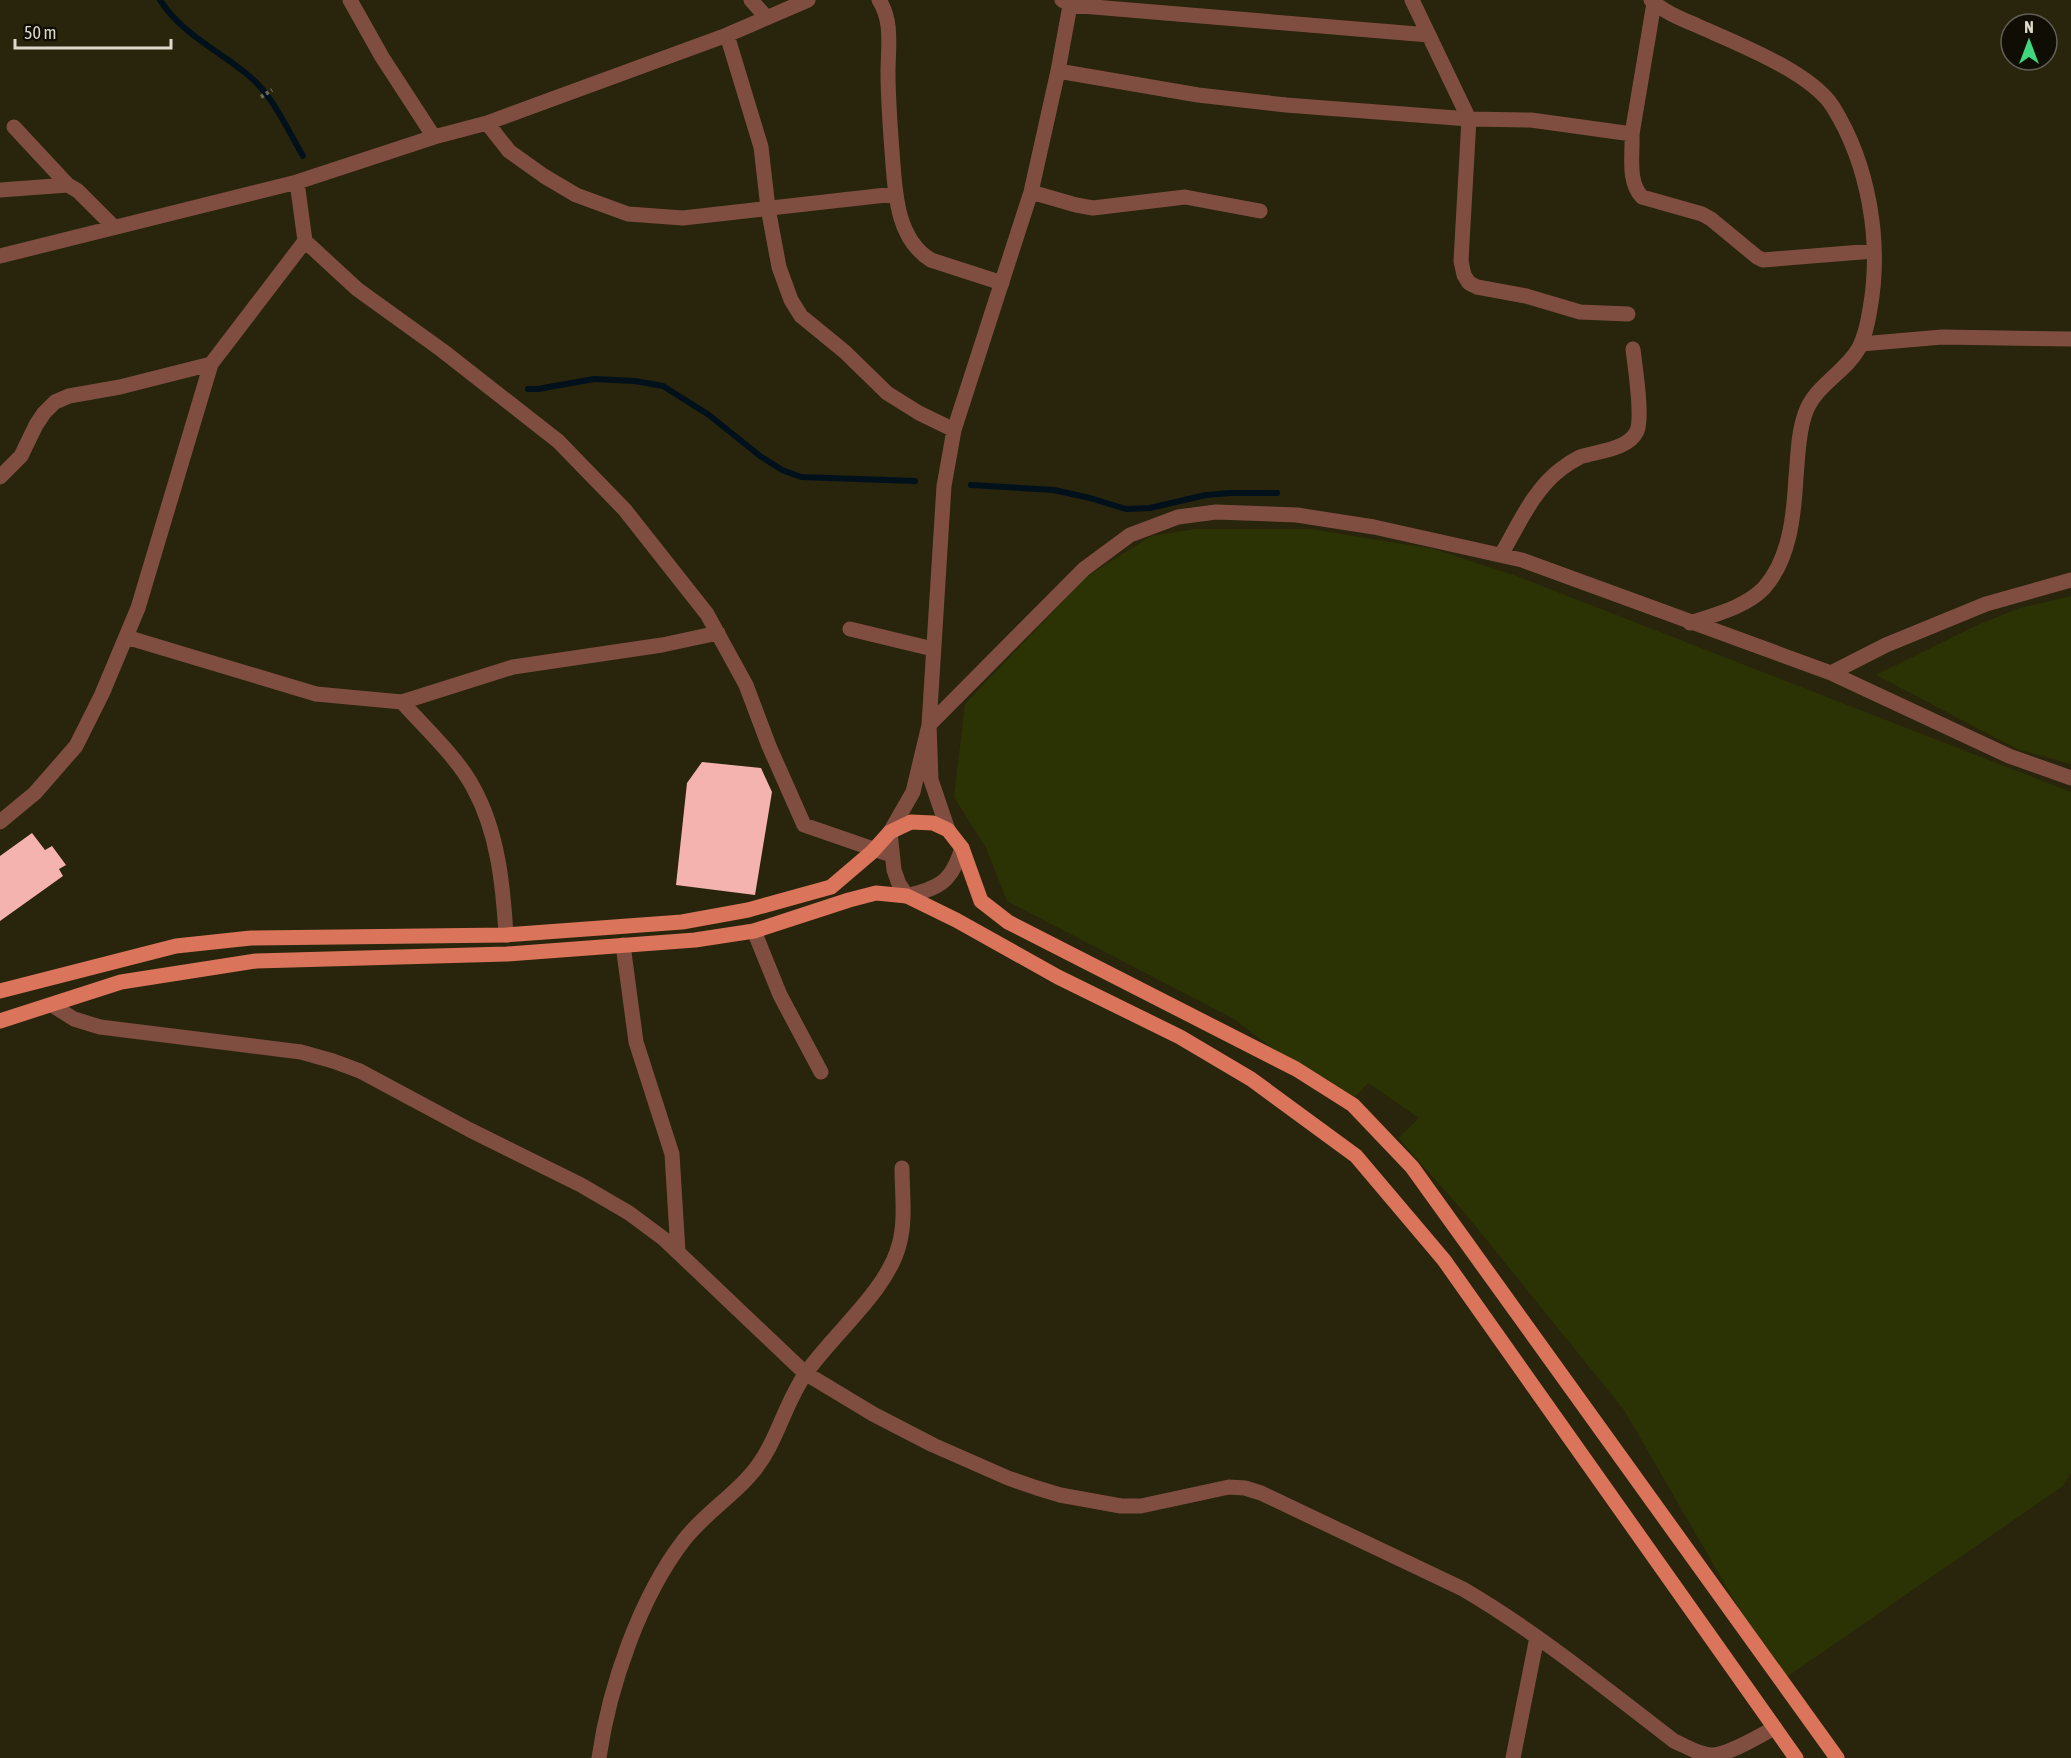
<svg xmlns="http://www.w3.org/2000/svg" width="2071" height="1758" font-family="'Asap Condensed',sans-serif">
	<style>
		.green { fill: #2b3304 }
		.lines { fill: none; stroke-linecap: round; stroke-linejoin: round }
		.stream { stroke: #00111b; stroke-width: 6 }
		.building { fill: #f5b3af }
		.path { stroke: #6f6b57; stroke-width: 4; stroke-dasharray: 3 3; stroke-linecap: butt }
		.minor { stroke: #7f4e41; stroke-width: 15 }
		.major { stroke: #da745a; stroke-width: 15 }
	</style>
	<rect width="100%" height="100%" fill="#29240c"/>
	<path class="green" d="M 1196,529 L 1311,529 L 1434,549 L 1516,576 L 2071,792 L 2071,1473 L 2063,1486 L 1781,1681 L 1624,1410 L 1464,1212 L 1398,1138 L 1419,1118 L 1368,1083 L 1347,1105 L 1234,1019 L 1007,901 L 986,848 L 954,797 L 965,704 L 1086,577 L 1151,536 Z
		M 2071,596 L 2071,764 L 2017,749 L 1876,675 L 1977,625 L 2020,608 Z"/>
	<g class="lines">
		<path class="stream" d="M 160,0 C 182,34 218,50 248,75 C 273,95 287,129 303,156
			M 528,389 L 538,389 L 594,379 L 635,381 L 663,386 L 709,415 L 760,456 L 782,470 L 801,477 L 915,481
			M 971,485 L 1054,490 L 1090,498 L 1126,509 L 1150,508 L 1206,495 L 1230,493 L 1277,493"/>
	</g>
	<path class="building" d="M 702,762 L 761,768 L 772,792 L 755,895 L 676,885 L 687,783 Z
		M 32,833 L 45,850 L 52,846 L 66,865 L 59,869 L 63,876 L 0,921 L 0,856 Z"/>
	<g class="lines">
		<path class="path" d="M 261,97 L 272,90"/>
		<path class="minor" d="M 350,0 L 382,57 L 434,137
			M 751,0 L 767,18
			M 879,0 C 893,21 888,48 888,72 C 888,99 890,125 892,151 C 895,189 895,238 931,260 L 1002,283
			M 1062,0 L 1070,5 L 1429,35
			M 1412,0 L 1469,119 L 1461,261 L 1464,275 L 1469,283 L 1477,287 L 1526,296 L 1580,312 L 1628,314
			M 1651,0 C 1664,12 1682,19 1698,26 C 1736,43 1811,72 1833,107 C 1869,165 1882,242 1870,309 C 1868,322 1865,336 1859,348 C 1845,373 1814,386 1805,414 C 1798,434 1798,456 1796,477 C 1794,514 1790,559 1764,588 C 1746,607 1714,615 1690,623
			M 727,35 L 761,147 L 768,208 L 779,267 L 791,300 L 801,316 L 845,352 L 887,393 L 919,413 L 954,430
			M 1058,71 L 1198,95 L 1286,105 L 1469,119 L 1531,120 L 1632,134 L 1654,3
			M 487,123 L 509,151 L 544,176 L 576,195 L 628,214 L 683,218 L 895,194
			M 14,127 L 68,185
			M 1632,134 C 1633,153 1627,182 1642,197 L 1702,214 L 1711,219 L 1757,257 L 1763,260 L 1874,251
			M 0,190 L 68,185 L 78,191 L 114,227
			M 1031,192 L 1076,205 L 1093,208 L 1185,197 L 1260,211
			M 305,241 L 357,289 L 443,351 L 558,441 L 625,510 L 707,614 L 746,685 L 769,746 L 804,825 L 885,853
			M 0,256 L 297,182 L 434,137 L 487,123 L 727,35 L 808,0
			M 1861,344 L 1942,337 L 2071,339
			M 0,477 L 21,456 L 36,425 L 44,413 L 55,402 L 69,396 L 120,387 L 211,364
			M 1501,555 C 1518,526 1533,490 1561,469 C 1566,465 1574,460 1580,457 C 1598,451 1628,450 1637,431 C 1643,416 1635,367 1633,349
			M 850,629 L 933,649
			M 126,637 L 316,694 L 402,702 C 425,728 457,757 473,787 C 498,832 503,885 506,935
			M 1831,673 L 2009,756 L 2071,778
			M 402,702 L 513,667 L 662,645 L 718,633
			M 0,822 L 35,793 L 76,746 L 102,694 L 138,608 L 211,364 L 305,241 L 297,182
			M 948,830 L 931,780 L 929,725 L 944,486 L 954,430 L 1031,192 L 1058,71 L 1071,0
			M 962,848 C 951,883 940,887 907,896 L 899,884 L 894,870 L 890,832 L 913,792 L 929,725 L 1084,569 L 1130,535 L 1178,517 L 1216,512 L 1297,515 L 1374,527 L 1522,560 L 1831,673 L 1886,645 L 1986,604 L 2071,580
			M 754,931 L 780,995 L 821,1072
			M 623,945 L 636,1042 L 672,1154 L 678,1252
			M 52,1005 L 74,1019 L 100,1027 L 301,1052 L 333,1061 L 360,1071 L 470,1130 L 581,1185 L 629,1213 L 664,1239 L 805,1373 L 873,1414 L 933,1445 L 1008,1478 L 1037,1488 L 1060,1495 L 1121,1506 L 1141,1506 L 1229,1487 L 1245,1488 L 1261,1493 L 1463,1589 C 1538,1633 1605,1688 1674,1741 C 1686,1746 1701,1756 1714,1755 C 1732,1753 1758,1736 1775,1728
			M 599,1758 C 609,1687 640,1597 684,1540 C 704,1514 732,1497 752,1473 C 777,1444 784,1404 806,1373 C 833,1334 887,1291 899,1245 C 906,1221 902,1193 902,1168
			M 1513,1758 L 1537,1637"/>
		<path class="major" d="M 0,991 L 176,946 L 251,938 L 506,935 L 682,922 L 748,910 L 831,887 L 872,852 L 890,832 L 911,822 L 933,823 L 948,830 L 962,848 L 981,901 L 1008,922 L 1296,1069 L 1353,1105 L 1412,1167 L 1837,1758
			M 0,1021 L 121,982 L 256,961 L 507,954 L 695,940 L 754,931 L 849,900 L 876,893 L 907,896 L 956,920 L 1058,977 L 1180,1037 L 1251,1079 L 1356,1156 L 1444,1260 L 1796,1758"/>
	</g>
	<g transform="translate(2029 42)"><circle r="28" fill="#0f0d04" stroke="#615f54" stroke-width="1.5"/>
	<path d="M0-4.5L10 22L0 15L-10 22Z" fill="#3fd77d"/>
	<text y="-9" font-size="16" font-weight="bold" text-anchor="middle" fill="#dddacc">N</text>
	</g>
	<path d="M15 39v9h156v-9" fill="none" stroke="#dddacc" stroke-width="3"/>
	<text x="24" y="39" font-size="18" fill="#dddacc" stroke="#0f0d04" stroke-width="4.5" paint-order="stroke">50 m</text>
</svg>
